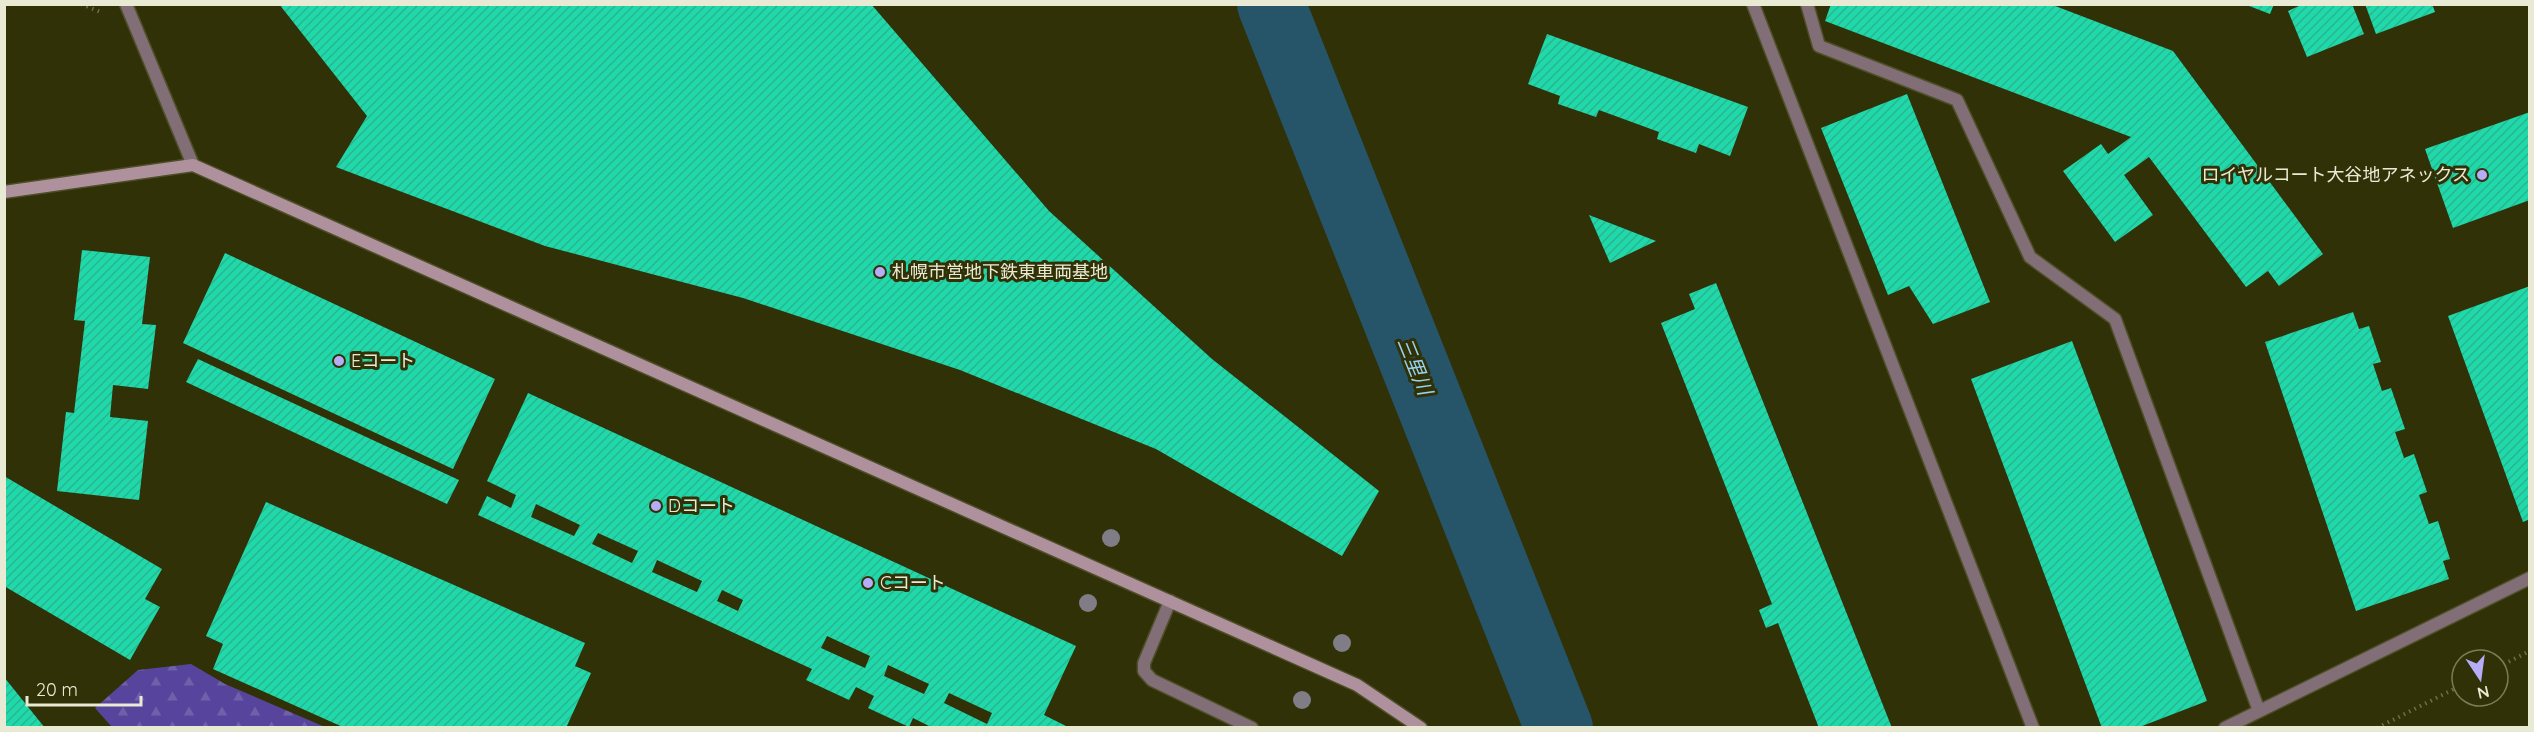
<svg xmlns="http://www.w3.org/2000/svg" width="2534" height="732" font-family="Quicksand,'Noto Sans JP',sans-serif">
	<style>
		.forest { fill: url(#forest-firs) }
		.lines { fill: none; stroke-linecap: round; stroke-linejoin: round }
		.river { stroke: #265469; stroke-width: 68 }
		.building { fill: url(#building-hatch); fill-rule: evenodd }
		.lane-casing { stroke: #4e4f28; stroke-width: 15 }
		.street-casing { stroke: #4e4f28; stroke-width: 15 }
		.secondary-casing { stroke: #4e4f28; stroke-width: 15 }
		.path { stroke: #6e6e4b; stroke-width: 4; stroke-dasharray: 1.5 4.5; stroke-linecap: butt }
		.lane { stroke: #816e76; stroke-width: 12 }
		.street { stroke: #816e76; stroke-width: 12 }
		.secondary { stroke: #af919e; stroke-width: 12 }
		.tree { fill: #807d87 }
		.poi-dot { fill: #b6acf8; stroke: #313107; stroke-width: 2 }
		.labels { text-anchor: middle; stroke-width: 6; stroke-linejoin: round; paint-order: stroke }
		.poi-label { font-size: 18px; fill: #e9ead3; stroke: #313107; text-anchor: start }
		.water-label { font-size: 20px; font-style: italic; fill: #96d2ee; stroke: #313107 }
	</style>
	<defs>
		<pattern id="forest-firs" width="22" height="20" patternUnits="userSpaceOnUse" patternTransform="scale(1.5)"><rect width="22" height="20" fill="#57459d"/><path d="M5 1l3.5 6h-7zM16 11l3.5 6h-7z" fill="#6f60aa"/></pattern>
		<pattern id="building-hatch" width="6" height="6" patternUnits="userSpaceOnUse" patternTransform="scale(1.5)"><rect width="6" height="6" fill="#20d9aa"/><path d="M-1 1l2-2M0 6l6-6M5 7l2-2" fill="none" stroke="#2ab48f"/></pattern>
	</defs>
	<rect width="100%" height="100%" fill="#313107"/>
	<path class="forest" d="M 191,664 L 225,684 L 325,727 L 112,727 L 95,708 L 138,670 Z"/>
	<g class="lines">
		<path class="river" d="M 1271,4 L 1559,728"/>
	</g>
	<path class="building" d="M 279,4 L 871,4 L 1049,211 L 1212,359 L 1379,491 L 1342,556 L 1156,449 L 960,370 L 743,298 L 545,246 L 336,167 L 367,116 Z
		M 1831,4 L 2050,4 L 2173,51 L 2323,254 L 2279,286 L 2268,271 L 2246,287 L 2149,157 L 2124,175 L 2153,215 L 2115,242 L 2063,171 L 2101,144 L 2108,154 L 2131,137 L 1825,21 Z
		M 2244,4 L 2274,4 L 2270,14 Z
		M 2303,4 L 2352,4 L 2364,34 L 2307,57 L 2288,11 Z
		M 2365,4 L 2432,4 L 2435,12 L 2376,34 Z
		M 1547,34 L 1748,107 L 1730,156 L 1699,144 L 1696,153 L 1657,139 L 1659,132 L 1599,110 L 1596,117 L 1558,104 L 1560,96 L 1528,84 Z
		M 1907,94 L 1990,302 L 1933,324 L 1909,286 L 1888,295 L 1821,128 Z
		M 2530,112 L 2530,200 L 2453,228 L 2425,149 Z
		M 1589,215 L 1656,241 L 1610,263 Z
		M 82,250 L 150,257 L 142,324 L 156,325 L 148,389 L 113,385 L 110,417 L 148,421 L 139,500 L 57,491 L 66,412 L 74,413 L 85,321 L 74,320 Z
		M 225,253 L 495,379 L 453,469 L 183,343 Z
		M 1716,283 L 1892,728 L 1819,728 L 1778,623 L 1766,628 L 1759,610 L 1772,604 L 1661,323 L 1695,309 L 1689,294 Z
		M 2530,286 L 2530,519 L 2523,522 L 2448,316 Z
		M 2353,312 L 2359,329 L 2369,326 L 2381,362 L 2373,364 L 2382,391 L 2391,388 L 2405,429 L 2395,432 L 2404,458 L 2414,454 L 2427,492 L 2419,495 L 2429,524 L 2438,521 L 2450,559 L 2443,561 L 2449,579 L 2356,611 L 2265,342 Z
		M 2072,341 L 2207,701 L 2137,728 L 2102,728 L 1971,379 Z
		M 198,359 L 459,480 L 447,504 L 186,382 Z
		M 528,393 L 1076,646 L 1044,715 L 1070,728 L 933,728 L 913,718 L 909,727 L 868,708 L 874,696 L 856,687 L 849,700 L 806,680 L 812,669 L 478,515 L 487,496 L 511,508 L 516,495 L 487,481 ZM 536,504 L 580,525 L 574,536 L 531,517 ZM 598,533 L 638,551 L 632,563 L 592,544 ZM 657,560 L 702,581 L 697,592 L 652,572 ZM 722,590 L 743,600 L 738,611 L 717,601 ZM 827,636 L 870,656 L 865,668 L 821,648 ZM 888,665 L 929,684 L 924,694 L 884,676 ZM 949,693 L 992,713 L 987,724 L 944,703 Z
		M 4,476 L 162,569 L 145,599 L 160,607 L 130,660 L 4,586 Z
		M 266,502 L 585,643 L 575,666 L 591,673 L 566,728 L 345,728 L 213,669 L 223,644 L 206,636 Z
		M 4,677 L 45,728 L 4,728 Z"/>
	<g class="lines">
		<defs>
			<path id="lane" d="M 126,4 L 193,165
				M 1753,4 L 2033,728
				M 1807,4 L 1819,46 L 1957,100 L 2030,257 L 2115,319 L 2259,711
				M 1170,601 L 1144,663 L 1144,671 L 1152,680 L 1252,728"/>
			<path id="street" d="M 2225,728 L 2530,578"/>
			<path id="secondary" d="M 4,192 L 193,165 L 1357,685 L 1421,728"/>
		</defs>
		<use href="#lane" class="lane-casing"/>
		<use href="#street" class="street-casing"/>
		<use href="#secondary" class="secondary-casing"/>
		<path class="path" d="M 81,4 L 103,13
			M 2498,667 L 2530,651
			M 2377,728 L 2462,685"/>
		<use href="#lane" class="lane"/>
		<use href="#street" class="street"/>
		<use href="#secondary" class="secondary"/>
	</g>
	<g class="tree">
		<circle cx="1111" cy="538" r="9"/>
		<circle cx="1088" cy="603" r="9"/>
		<circle cx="1342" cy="643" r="9"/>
		<circle cx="1302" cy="700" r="9"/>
	</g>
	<g class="poi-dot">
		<circle cx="2482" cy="175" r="6"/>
		<circle cx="880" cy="272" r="6"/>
		<circle cx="339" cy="361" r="6"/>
		<circle cx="656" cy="506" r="6"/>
		<circle cx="868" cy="583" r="6"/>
	</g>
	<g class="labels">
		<g class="poi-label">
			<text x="2470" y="181" text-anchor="end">ロイヤルコート大谷地アネックス</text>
			<text x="892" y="278">札幌市営地下鉄東車両基地</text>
			<text x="351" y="367">Eコート</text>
			<text x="668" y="512">Dコート</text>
			<text x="880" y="589">Cコート</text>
		</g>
		<g class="water-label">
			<text transform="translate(1415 366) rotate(68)" y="7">三里川</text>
		</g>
	</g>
	<rect width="2534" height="732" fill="none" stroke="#e9ead3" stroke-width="12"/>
	<g transform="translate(2480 678) rotate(167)"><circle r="28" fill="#313107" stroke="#7b7b59" stroke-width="1.5"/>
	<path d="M0-4.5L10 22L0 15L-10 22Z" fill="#b6acf8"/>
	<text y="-9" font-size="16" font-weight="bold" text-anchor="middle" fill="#e9ead3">N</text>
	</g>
	<path d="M27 696v9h114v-9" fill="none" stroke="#e9ead3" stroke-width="3"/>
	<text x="36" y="696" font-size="18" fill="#e9ead3" stroke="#313107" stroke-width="4.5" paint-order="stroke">20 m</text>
</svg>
